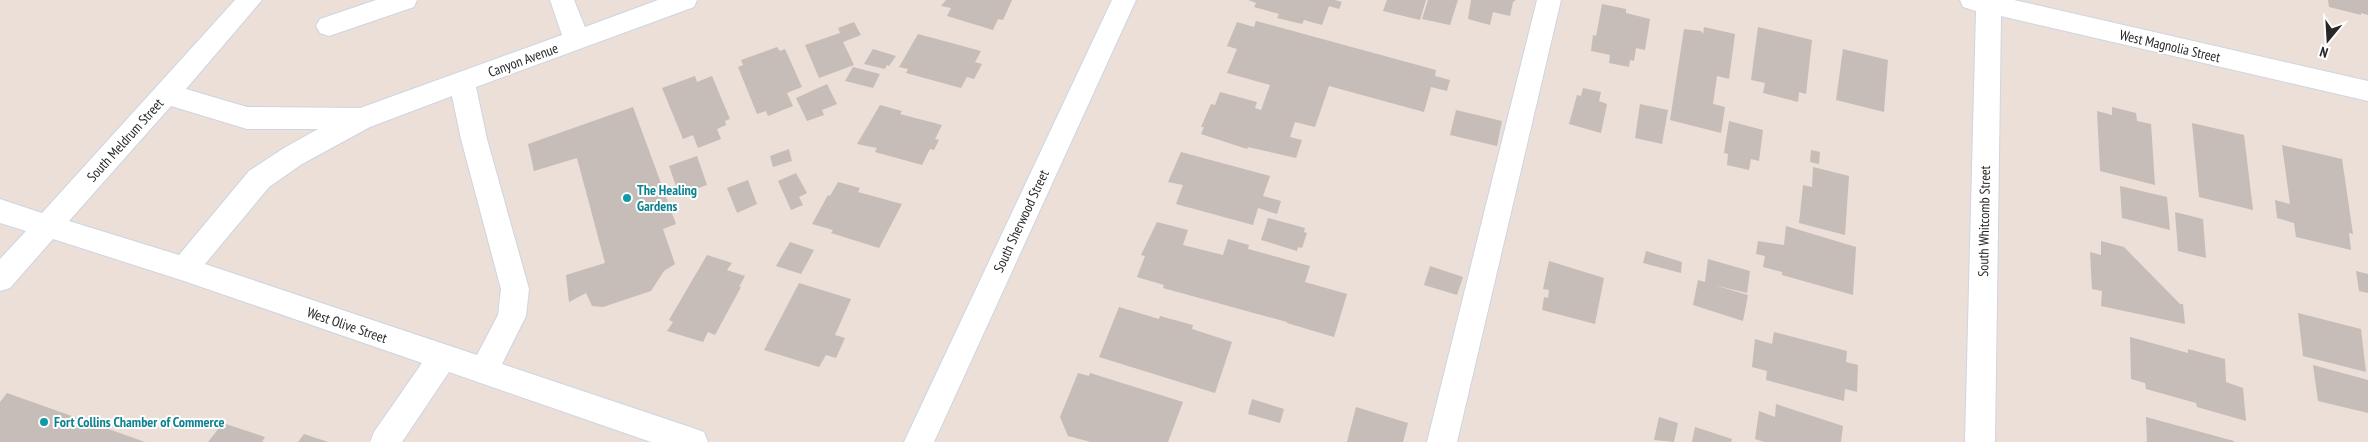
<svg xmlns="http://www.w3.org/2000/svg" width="2368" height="442" font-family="'PT Sans Narrow',sans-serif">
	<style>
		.building { fill: #c6bcb8 }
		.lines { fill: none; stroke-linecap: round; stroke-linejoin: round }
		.minor-casing { stroke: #cdd5e2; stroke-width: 2 }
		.minor { fill: #fff; fill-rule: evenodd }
		.culture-dot { fill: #0f9aa8; stroke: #fff; stroke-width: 2 }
		.labels { text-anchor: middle; stroke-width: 4; stroke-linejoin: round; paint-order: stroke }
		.street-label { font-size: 14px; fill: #272727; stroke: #fff }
		.culture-label { font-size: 14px; font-weight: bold; fill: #0d838f; stroke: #fff; text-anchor: start }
	</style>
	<rect width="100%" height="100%" fill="#ebdfd8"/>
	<path class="building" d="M 946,0 L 1012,0 L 1003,20 L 998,19 L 993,30 L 947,16 L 951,8 L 941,6 Z
		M 1248,0 L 1335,0 L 1342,2 L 1339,9 L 1329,6 L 1322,25 L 1304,20 L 1302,24 L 1277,18 L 1279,14 L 1254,7 L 1256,3 Z
		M 1387,0 L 1426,0 L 1420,20 L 1383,11 Z
		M 1428,0 L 1458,0 L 1450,25 L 1422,19 Z
		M 1471,0 L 1516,0 L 1513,2 L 1510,16 L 1493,12 L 1490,25 L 1468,19 Z
		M 2328,0 L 2368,0 L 2368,15 L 2361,13 L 2361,15 L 2329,7 Z
		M 1602,4 L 1626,9 L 1626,13 L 1650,19 L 1645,50 L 1636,48 L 1634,61 L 1630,60 L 1629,67 L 1609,63 L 1610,55 L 1591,51 L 1593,35 L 1596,36 Z
		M 1256,21 L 1436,70 L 1435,76 L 1450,80 L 1447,91 L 1431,87 L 1424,112 L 1329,86 L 1315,127 L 1295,122 L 1290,137 L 1302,140 L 1296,158 L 1248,147 L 1247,149 L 1201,134 L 1204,127 L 1201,127 L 1211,104 L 1215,105 L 1220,92 L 1257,102 L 1255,108 L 1261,110 L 1270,85 L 1227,73 L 1237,49 L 1227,46 L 1237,22 L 1254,27 Z
		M 854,22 L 861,35 L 843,42 L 854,65 L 819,78 L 805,45 L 840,33 L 838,28 Z
		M 1704,27 L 1735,34 L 1729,79 L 1717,76 L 1713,104 L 1725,107 L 1721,133 L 1670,120 L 1684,29 L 1701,31 L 1703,34 Z
		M 1758,27 L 1812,40 L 1806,94 L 1799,92 L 1798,102 L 1763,93 L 1765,83 L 1751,80 Z
		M 918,34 L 981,51 L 975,62 L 982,64 L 974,79 L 967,77 L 961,88 L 906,73 L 908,69 L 899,67 Z
		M 777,47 L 780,51 L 785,49 L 802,87 L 787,93 L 793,106 L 768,116 L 766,111 L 757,114 L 738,67 L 743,65 L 741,60 Z
		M 873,49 L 896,56 L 889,66 L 887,65 L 885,69 L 864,64 Z
		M 1843,49 L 1888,60 L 1884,112 L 1836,100 Z
		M 853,67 L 880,74 L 873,88 L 845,81 Z
		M 695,76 L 697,82 L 712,76 L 730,119 L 725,121 L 726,125 L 717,129 L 721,139 L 698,148 L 693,135 L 683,139 L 662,88 Z
		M 827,84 L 837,104 L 822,110 L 824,115 L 807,121 L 796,98 Z
		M 1583,88 L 1601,92 L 1599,101 L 1607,104 L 1601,133 L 1569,124 L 1577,95 L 1581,96 Z
		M 1640,104 L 1668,110 L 1662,144 L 1635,138 Z
		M 880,105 L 902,111 L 900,114 L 942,125 L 935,139 L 939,140 L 934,150 L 930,149 L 922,165 L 875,152 L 877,148 L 857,144 Z
		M 633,107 L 676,224 L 663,229 L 675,264 L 664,271 L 651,291 L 603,307 L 592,306 L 586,293 L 569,302 L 566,275 L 605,263 L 577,158 L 534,171 L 528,144 Z
		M 2112,107 L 2136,113 L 2137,121 L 2151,124 L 2155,185 L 2100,171 L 2097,111 L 2112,115 Z
		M 1456,110 L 1502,121 L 1497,146 L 1450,135 Z
		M 1729,121 L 1763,130 L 1759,161 L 1751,159 L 1749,170 L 1727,165 L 1728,154 L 1724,153 Z
		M 2192,123 L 2244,135 L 2253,210 L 2199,197 Z
		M 2282,145 L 2342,159 L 2353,234 L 2349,233 L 2351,250 L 2296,237 L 2294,223 L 2277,218 L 2275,200 L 2290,204 Z
		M 789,149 L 792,161 L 773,167 L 770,156 Z
		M 1811,150 L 1820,152 L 1819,164 L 1810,162 Z
		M 1181,152 L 1270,176 L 1263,196 L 1281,201 L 1277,214 L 1258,208 L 1253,225 L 1176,204 L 1183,185 L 1168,182 Z
		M 697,156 L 707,185 L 679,195 L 669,166 Z
		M 1813,167 L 1849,176 L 1845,235 L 1799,223 L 1803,185 L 1812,187 Z
		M 796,173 L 807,193 L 799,197 L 803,205 L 791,210 L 778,181 Z
		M 748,180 L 757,204 L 737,213 L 727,188 Z
		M 838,182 L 860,188 L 858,192 L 902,204 L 879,248 L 831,233 L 833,230 L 812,224 L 828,195 L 830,196 Z
		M 2120,186 L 2167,197 L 2170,230 L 2122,218 Z
		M 2175,212 L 2203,219 L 2206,258 L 2178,251 Z
		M 1268,218 L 1305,228 L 1304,232 L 1307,233 L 1302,248 L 1298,247 L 1297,251 L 1261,240 Z
		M 1157,222 L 1188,230 L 1183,245 L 1223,255 L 1228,239 L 1249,245 L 1248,249 L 1310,266 L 1305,282 L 1347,294 L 1334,337 L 1287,323 L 1287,322 L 1163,288 L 1164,285 L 1137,277 L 1145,256 L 1141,255 Z
		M 1786,226 L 1856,247 L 1853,295 L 1782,275 L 1782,272 L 1763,267 L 1765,256 L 1756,254 L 1758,241 L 1784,245 Z
		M 2101,241 L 2124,247 L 2180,304 L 2183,304 L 2185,324 L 2101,306 L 2102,291 L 2092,289 L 2090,252 L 2101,255 Z
		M 790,242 L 814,250 L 801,274 L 776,266 Z
		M 1646,251 L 1682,262 L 1681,273 L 1643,263 Z
		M 707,255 L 732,263 L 727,270 L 745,276 L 739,287 L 741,287 L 715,335 L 708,332 L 703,342 L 667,331 L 673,322 L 669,320 Z
		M 1708,259 L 1750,271 L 1747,293 L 1714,285 L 1748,295 L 1743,321 L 1693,305 L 1698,280 L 1705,282 Z
		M 1549,261 L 1604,278 L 1595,324 L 1542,310 L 1544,297 L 1548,298 L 1549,290 L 1543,289 Z
		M 1430,266 L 1463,277 L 1457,295 L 1424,285 Z
		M 2356,271 L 2368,274 L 2368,293 L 2359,291 Z
		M 799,283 L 851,299 L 835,335 L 845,338 L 836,358 L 826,355 L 819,367 L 764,350 Z
		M 1119,307 L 1159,319 L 1160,316 L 1193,325 L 1192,329 L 1232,342 L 1215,393 L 1099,357 Z
		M 2298,313 L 2361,329 L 2366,372 L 2303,356 Z
		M 1774,332 L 1847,351 L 1846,362 L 1858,365 L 1857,392 L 1845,389 L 1844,401 L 1766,380 L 1767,371 L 1752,367 L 1755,339 L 1772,344 Z
		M 2130,337 L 2188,353 L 2188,349 L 2225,359 L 2226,382 L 2243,388 L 2246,421 L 2197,407 L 2196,403 L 2146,389 L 2145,383 L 2131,379 Z
		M 2313,365 L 2368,380 L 2368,413 L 2318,401 Z
		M 1078,373 L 1089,376 L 1090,373 L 1183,402 L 1168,442 L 1091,442 L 1068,436 L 1060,417 Z
		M 7,393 L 145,442 L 0,442 L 0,402 Z
		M 1252,399 L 1284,409 L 1280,423 L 1248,414 Z
		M 1776,404 L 1843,426 L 1841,442 L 1764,442 L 1755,439 L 1759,411 L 1775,417 Z
		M 1356,407 L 1408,423 L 1403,442 L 1347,442 Z
		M 1659,417 L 1678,423 L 1674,442 L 1654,440 Z
		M 2146,417 L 2234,441 L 2234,442 L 2147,442 Z
		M 223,423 L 265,437 L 262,442 L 208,442 Z
		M 1695,427 L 1732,439 L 1731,442 L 1692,442 Z
		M 304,434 L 328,442 L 298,442 Z"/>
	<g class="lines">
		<defs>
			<path id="minor" d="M 235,0 L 262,0 L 186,89 L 247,107 L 360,108 L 562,35 L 550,0 L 574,0 L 585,27 L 658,0 L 697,0 L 694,7 L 476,87 L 487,139 L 529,289 L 526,316 L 502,364 L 693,428 L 704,432 L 708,442 L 651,442 L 449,372 L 402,442 L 370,442 L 374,432 L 422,363 L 184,281 L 53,239 L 10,288 L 0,291 L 0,259 L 26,231 L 0,223 L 0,199 L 42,213 ZM 452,96 L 461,139 L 501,289 L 498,315 L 477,355 L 205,264 L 269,187 L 302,164 L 370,127 ZM 171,106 L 247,129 L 318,129 L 284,148 L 249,171 L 179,255 L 69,221 Z
				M 376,0 L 417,0 L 414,7 L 329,36 L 320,33 L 316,26 L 320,19 Z
				M 1112,0 L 1136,0 L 934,442 L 904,442 Z
				M 1537,0 L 1561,0 L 1457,442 L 1427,442 Z
				M 1960,0 L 2014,0 L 2368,81 L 2368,101 L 2001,16 L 1995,442 L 1965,442 L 1976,11 L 1963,7 Z"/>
		</defs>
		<use href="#minor" class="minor-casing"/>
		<use href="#minor" class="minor"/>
	</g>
	<g class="culture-dot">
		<circle cx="627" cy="198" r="5"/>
		<circle cx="44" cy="422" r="5"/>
	</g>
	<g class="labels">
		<g class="street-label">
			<text transform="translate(2170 46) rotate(13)" y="5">West Magnolia Street</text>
			<text transform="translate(523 60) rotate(-20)" y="5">Canyon Avenue</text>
			<text transform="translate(125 140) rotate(-48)" y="5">South Meldrum Street</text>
			<text transform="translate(1021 221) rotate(-65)" y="5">South Sherwood Street</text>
			<text transform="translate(1984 221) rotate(-89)" y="5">South Whitcomb Street</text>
			<text transform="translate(347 325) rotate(19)" y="5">West Olive Street</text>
		</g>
		<g class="culture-label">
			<text x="637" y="195">The Healing<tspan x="637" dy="16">Gardens</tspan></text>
			<text x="54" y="427">Fort Collins Chamber of Commerce</text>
		</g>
	</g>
	<g transform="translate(2328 40) rotate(198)" stroke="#ffffff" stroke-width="4" paint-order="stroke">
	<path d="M0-4L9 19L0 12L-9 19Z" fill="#272727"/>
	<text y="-8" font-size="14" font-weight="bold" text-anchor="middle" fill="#272727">N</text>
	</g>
</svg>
